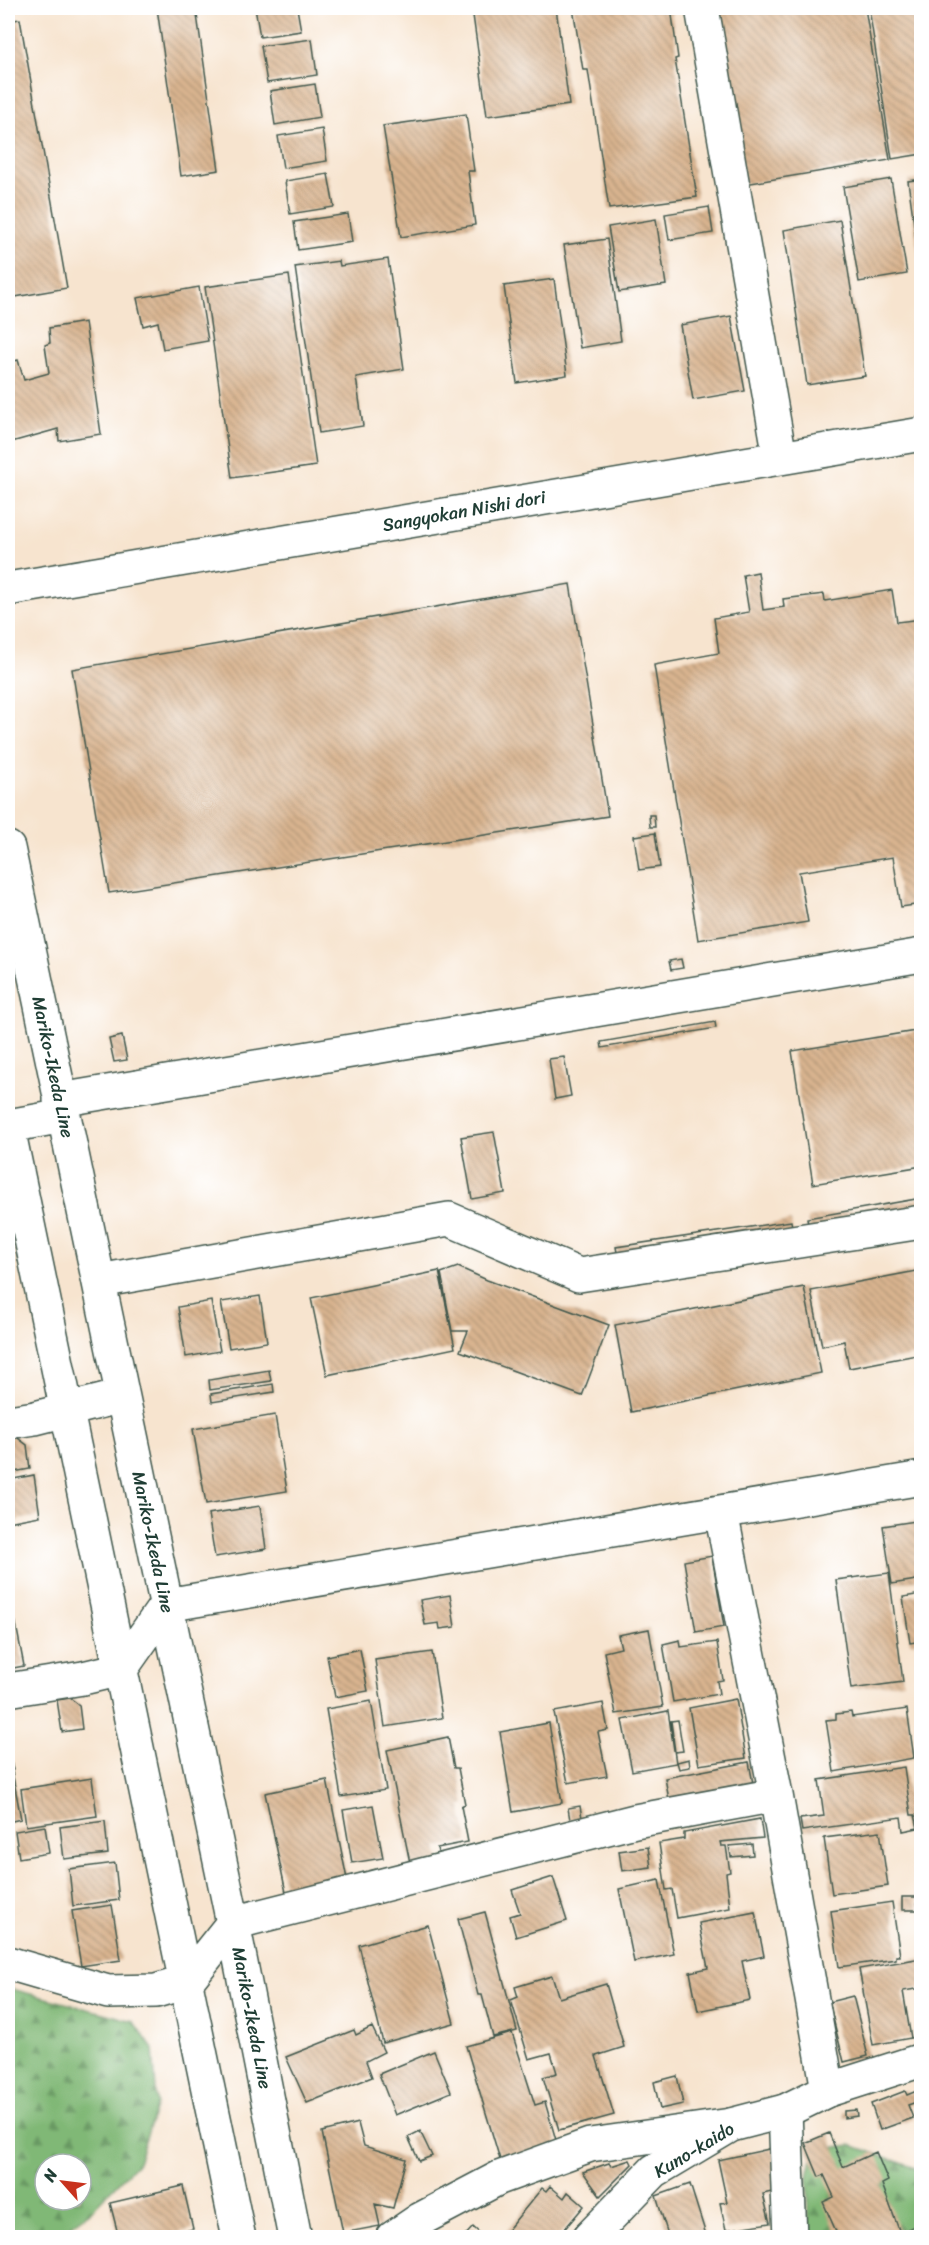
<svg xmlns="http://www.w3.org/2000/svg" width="929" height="2245" font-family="Sriracha,sans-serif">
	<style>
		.forest { fill: url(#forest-firs); stroke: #507a55; stroke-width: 1.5; fill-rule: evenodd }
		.building { fill: url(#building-back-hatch) }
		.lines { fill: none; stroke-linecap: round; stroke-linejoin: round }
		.minor-casing { stroke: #3f564b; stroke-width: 36 }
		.major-casing { stroke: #3f564b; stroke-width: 36 }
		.minor { stroke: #fff; stroke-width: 33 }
		.major { stroke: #fff; stroke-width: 33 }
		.labels { text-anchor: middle; stroke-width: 5; stroke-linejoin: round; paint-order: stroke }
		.street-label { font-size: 18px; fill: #1f3d34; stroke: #fff }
	</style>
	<defs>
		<pattern id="forest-firs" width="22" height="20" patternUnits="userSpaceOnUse" patternTransform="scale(1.5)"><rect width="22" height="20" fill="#80b876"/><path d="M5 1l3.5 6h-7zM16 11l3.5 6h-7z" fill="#689762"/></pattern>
		<pattern id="building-back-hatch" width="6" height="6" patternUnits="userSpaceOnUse" patternTransform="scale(1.5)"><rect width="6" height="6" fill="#d9b48f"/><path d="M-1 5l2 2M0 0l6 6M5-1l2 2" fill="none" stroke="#af9476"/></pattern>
	</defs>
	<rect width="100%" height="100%" fill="#fff"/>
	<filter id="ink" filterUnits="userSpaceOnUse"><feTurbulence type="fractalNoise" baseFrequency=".0167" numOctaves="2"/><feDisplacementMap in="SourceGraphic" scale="12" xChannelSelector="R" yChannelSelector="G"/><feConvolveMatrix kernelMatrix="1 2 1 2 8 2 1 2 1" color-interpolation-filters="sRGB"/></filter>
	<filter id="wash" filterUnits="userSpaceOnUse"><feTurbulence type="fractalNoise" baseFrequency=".008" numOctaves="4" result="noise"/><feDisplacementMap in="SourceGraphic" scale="24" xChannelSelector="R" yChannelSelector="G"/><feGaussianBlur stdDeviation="1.35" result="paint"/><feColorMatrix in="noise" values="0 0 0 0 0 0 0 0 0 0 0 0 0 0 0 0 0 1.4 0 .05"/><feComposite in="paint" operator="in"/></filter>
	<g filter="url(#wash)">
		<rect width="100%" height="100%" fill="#f7e4cf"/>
		<path class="forest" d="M 8,1988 L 133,2021 L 153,2049 L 157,2104 L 138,2162 L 90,2212 L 55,2237 L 8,2237 ZM 45,2164 L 81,2164 L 81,2200 L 45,2200 Z
			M 851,2145 L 921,2170 L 921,2237 L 809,2238 L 808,2176 L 814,2150 Z"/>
		<g id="blocks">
			<path class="building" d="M 157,8 L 196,8 L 219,170 L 181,176 Z
				M 255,8 L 297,8 L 301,31 L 260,37 Z
				M 472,8 L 556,8 L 569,105 L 487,116 Z
				M 573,8 L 671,8 L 678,58 L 675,59 L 697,197 L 609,209 L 588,70 L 583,70 Z
				M 717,8 L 865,8 L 890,160 L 745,184 Z
				M 869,8 L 922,8 L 922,154 L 892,159 Z
				M 20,19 L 67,288 L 9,298 L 8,21 Z
				M 312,39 L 317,75 L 267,83 L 261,46 Z
				M 315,84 L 320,117 L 275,125 L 270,91 Z
				M 466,114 L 474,171 L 468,171 L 475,225 L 401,237 L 383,126 Z
				M 322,129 L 327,161 L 283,168 L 278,136 Z
				M 328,174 L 334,207 L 290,214 L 285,181 Z
				M 891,179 L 907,274 L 859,282 L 843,187 Z
				M 922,179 L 922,260 L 919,260 L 908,181 Z
				M 709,207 L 713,233 L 669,240 L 665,214 Z
				M 348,214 L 352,242 L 298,250 L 294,222 Z
				M 656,219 L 666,285 L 619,292 L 608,227 Z
				M 840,220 L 865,376 L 807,385 L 784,230 Z
				M 607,239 L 621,341 L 580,348 L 564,245 Z
				M 388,259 L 404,369 L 356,377 L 363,426 L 319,433 L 295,267 L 339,261 L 340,266 Z
				M 289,275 L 316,466 L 232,478 L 205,287 Z
				M 554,279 L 567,375 L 517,383 L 504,286 Z
				M 199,287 L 208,341 L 163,349 L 158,322 L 143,326 L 137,298 Z
				M 731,316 L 745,391 L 693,400 L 680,325 Z
				M 85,322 L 101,434 L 59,441 L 58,429 L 8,443 L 8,363 L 18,360 L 24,380 L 49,373 L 45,345 L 50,343 L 49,328 Z
				M 758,572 L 763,610 L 784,607 L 783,599 L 824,594 L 825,601 L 892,590 L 897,622 L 922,619 L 922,904 L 901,907 L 893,857 L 799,872 L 808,922 L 698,940 L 654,665 L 719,653 L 714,618 L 749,612 L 743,575 Z
				M 570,584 L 608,816 L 109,893 L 72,669 Z
				M 649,815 L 654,815 L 655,827 L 650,827 Z
				M 655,833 L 660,867 L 639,870 L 634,836 Z
				M 681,959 L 683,968 L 671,970 L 669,961 Z
				M 715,1022 L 716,1028 L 602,1048 L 601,1042 Z
				M 922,1030 L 922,1166 L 813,1184 L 792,1051 Z
				M 122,1036 L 127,1060 L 114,1062 L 109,1039 Z
				M 564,1057 L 571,1096 L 555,1099 L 549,1059 Z
				M 494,1132 L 505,1193 L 472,1199 L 461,1137 Z
				M 922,1198 L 922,1210 L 809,1230 L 807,1218 Z
				M 791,1221 L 793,1233 L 618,1258 L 616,1247 Z
				M 458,1267 L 487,1280 L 609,1325 L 582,1396 L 460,1351 L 468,1331 L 452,1331 L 441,1273 Z
				M 922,1270 L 922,1354 L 849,1368 L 844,1341 L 822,1346 L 811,1291 Z
				M 439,1271 L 455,1348 L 327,1375 L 311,1298 Z
				M 804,1287 L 821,1373 L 631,1412 L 615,1325 Z
				M 260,1296 L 267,1342 L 229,1348 L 221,1302 Z
				M 211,1301 L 220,1351 L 186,1357 L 178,1307 Z
				M 269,1370 L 271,1381 L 210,1390 L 209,1380 Z
				M 273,1384 L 274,1392 L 212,1402 L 211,1394 Z
				M 275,1415 L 287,1491 L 206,1504 L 193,1429 Z
				M 15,1436 L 27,1445 L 30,1469 L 8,1473 L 8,1437 Z
				M 34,1475 L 40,1516 L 8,1522 L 8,1480 Z
				M 260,1506 L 266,1549 L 215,1557 L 208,1514 Z
				M 922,1520 L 922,1579 L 892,1584 L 883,1526 Z
				M 712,1556 L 724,1627 L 696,1632 L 684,1561 Z
				M 889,1573 L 903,1682 L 851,1689 L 836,1580 Z
				M 8,1583 L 24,1666 L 8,1669 Z
				M 922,1594 L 922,1641 L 910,1643 L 903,1597 Z
				M 450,1595 L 455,1627 L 440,1629 L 439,1623 L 425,1625 L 420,1600 Z
				M 649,1629 L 663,1707 L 616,1714 L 604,1652 L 621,1648 L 618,1635 Z
				M 680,1640 L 681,1647 L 717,1642 L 723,1680 L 717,1681 L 719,1694 L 673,1702 L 663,1644 Z
				M 360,1649 L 368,1691 L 335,1697 L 327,1656 Z
				M 432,1652 L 442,1718 L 385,1727 L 375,1660 Z
				M 70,1698 L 79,1705 L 82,1729 L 62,1732 L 57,1700 Z
				M 736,1699 L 746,1758 L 699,1765 L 689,1708 Z
				M 371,1701 L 386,1790 L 341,1797 L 326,1709 Z
				M 603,1703 L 608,1730 L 598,1732 L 607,1776 L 568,1783 L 554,1712 Z
				M 907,1709 L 914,1758 L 834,1772 L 826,1720 L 836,1719 L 836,1714 L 851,1712 L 852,1717 Z
				M 668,1711 L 676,1763 L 632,1771 L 622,1720 Z
				M 678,1720 L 683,1751 L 675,1752 L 671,1721 Z
				M 549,1723 L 562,1803 L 513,1812 L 500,1732 Z
				M 448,1737 L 454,1768 L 458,1768 L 465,1804 L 461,1806 L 468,1842 L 437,1848 L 441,1864 L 411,1868 L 387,1750 Z
				M 8,1748 L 13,1770 L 8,1771 Z
				M 689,1759 L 690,1767 L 679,1769 L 677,1762 Z
				M 749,1762 L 754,1789 L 670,1805 L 665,1778 Z
				M 904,1767 L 911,1815 L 915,1815 L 918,1828 L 903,1831 L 901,1817 L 802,1831 L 800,1819 L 824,1816 L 819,1780 Z
				M 12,1771 L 21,1819 L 8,1822 L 8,1772 Z
				M 92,1778 L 97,1816 L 26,1826 L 21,1789 Z
				M 327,1780 L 349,1889 L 288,1902 L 265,1793 Z
				M 373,1805 L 383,1858 L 352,1863 L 343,1810 Z
				M 580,1806 L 582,1818 L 570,1820 L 568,1808 Z
				M 760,1819 L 763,1838 L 720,1842 L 721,1846 L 726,1846 L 730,1872 L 726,1873 L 730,1908 L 677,1918 L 672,1889 L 666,1890 L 659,1843 L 684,1839 L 684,1833 Z
				M 105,1821 L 108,1854 L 64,1859 L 60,1827 Z
				M 45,1826 L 49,1853 L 19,1858 L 15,1831 Z
				M 880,1831 L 888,1886 L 832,1894 L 824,1838 Z
				M 752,1844 L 753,1855 L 731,1857 L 729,1846 Z
				M 648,1847 L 651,1867 L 622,1871 L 619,1851 Z
				M 115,1863 L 119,1900 L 73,1906 L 69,1869 Z
				M 553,1877 L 567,1921 L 516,1937 L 510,1916 L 520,1913 L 512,1890 Z
				M 659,1880 L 674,1954 L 634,1962 L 619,1889 Z
				M 902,1897 L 917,1897 L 918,1910 L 902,1910 Z
				M 892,1902 L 900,1956 L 896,1956 L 896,1959 L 839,1967 L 831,1911 Z
				M 112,1905 L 121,1960 L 81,1966 L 72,1911 Z
				M 485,1912 L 517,2031 L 493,2037 L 482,1995 L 478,1995 L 458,1919 Z
				M 755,1912 L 764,1956 L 742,1961 L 750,2000 L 698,2011 L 690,1972 L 708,1968 L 699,1923 Z
				M 428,1925 L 454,2023 L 383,2043 L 359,1945 Z
				M 922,1958 L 922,1988 L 903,1991 L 911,2038 L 873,2045 L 859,1969 Z
				M 552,1976 L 559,1998 L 606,1984 L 624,2047 L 596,2056 L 614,2115 L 559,2130 L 543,2077 L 557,2073 L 551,2053 L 529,2059 L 511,2000 L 518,1997 L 515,1987 Z
				M 853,1996 L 868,2056 L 844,2062 L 829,2002 Z
				M 372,2027 L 384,2052 L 366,2061 L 372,2077 L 307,2103 L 286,2057 L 354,2030 L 356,2035 Z
				M 512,2033 L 535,2105 L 545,2102 L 558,2147 L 501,2163 L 466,2046 Z
				M 434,2051 L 451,2092 L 395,2115 L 379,2074 Z
				M 677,2076 L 683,2104 L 660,2109 L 654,2082 Z
				M 919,2090 L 922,2100 L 908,2105 L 913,2118 L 880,2130 L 871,2104 L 905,2091 L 907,2095 Z
				M 856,2110 L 857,2116 L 844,2118 L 844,2111 Z
				M 358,2123 L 364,2146 L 406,2159 L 393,2208 L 375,2204 L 380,2226 L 343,2233 L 322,2132 Z
				M 420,2131 L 432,2156 L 419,2161 L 408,2137 Z
				M 829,2133 L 843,2167 L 876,2152 L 888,2181 L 882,2184 L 902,2238 L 839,2238 L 823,2202 L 834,2197 L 824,2175 L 819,2177 L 805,2143 Z
				M 774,2148 L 780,2190 L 763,2194 L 770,2223 L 726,2230 L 720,2203 L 727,2202 L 718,2160 Z
				M 630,2160 L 632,2164 L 600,2196 L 583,2172 L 609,2163 L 611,2166 Z
				M 690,2184 L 707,2238 L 669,2238 L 656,2196 Z
				M 183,2186 L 193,2229 L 159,2238 L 119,2238 L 110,2203 Z
				M 550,2186 L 564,2198 L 568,2192 L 584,2206 L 557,2238 L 501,2238 L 542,2188 L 546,2191 Z
				M 922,2222 L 922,2238 L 905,2238 L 902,2232 Z
				M 473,2227 L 485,2238 L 463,2238 Z"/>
		</g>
	</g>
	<g filter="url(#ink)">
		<use href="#blocks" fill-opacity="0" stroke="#3f564b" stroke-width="1.5"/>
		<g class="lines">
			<defs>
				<path id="minor" d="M 702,8 L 780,457
					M 8,589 L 922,434
					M 8,848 L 233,1923 L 295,2238
					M 60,1100 L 922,955
					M 8,1126 L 64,1116
					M 8,1128 L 239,2238
					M 99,1281 L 449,1219 L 579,1275 L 922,1222
					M 8,1422 L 35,1418 L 122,1396
					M 721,1512 L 776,1795 L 828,2090
					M 8,1690 L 83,1678 L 121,1669 L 166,1605 L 922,1478
					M 8,1963 L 108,1992 L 156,1991 L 186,1982 L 233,1923 L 635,1821 L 776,1795
					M 785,2111 L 790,2238
					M 393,2238 L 421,2219 L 499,2178 L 590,2145 L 731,2125"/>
				<path id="major" d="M 589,2238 L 654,2171 L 731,2125 L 785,2111 L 828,2090 L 922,2060"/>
			</defs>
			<use href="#minor" class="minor-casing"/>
			<use href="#major" class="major-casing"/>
			<use href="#minor" class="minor"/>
			<use href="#major" class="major"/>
		</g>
	</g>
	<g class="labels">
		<g class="street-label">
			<text transform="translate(464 511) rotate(-10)" y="6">Sangyokan Nishi dori</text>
			<text transform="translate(53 1067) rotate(78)" y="6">Mariko-Ikeda Line</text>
			<text transform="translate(153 1542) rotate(78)" y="6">Mariko-Ikeda Line</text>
			<text transform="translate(252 2018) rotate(79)" y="6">Mariko-Ikeda Line</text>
			<text transform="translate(694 2150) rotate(-31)" y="6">Kuno-kaido</text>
		</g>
	</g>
	<rect width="929" height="2245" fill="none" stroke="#fff" stroke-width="30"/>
	<g transform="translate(63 2182) rotate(298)"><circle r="28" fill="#ffffff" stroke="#a5b1ae" stroke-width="1.5"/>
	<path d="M0-4.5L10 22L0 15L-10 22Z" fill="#c8321e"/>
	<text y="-9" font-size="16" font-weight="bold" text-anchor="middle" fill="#1f3d34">N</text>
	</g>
</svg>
